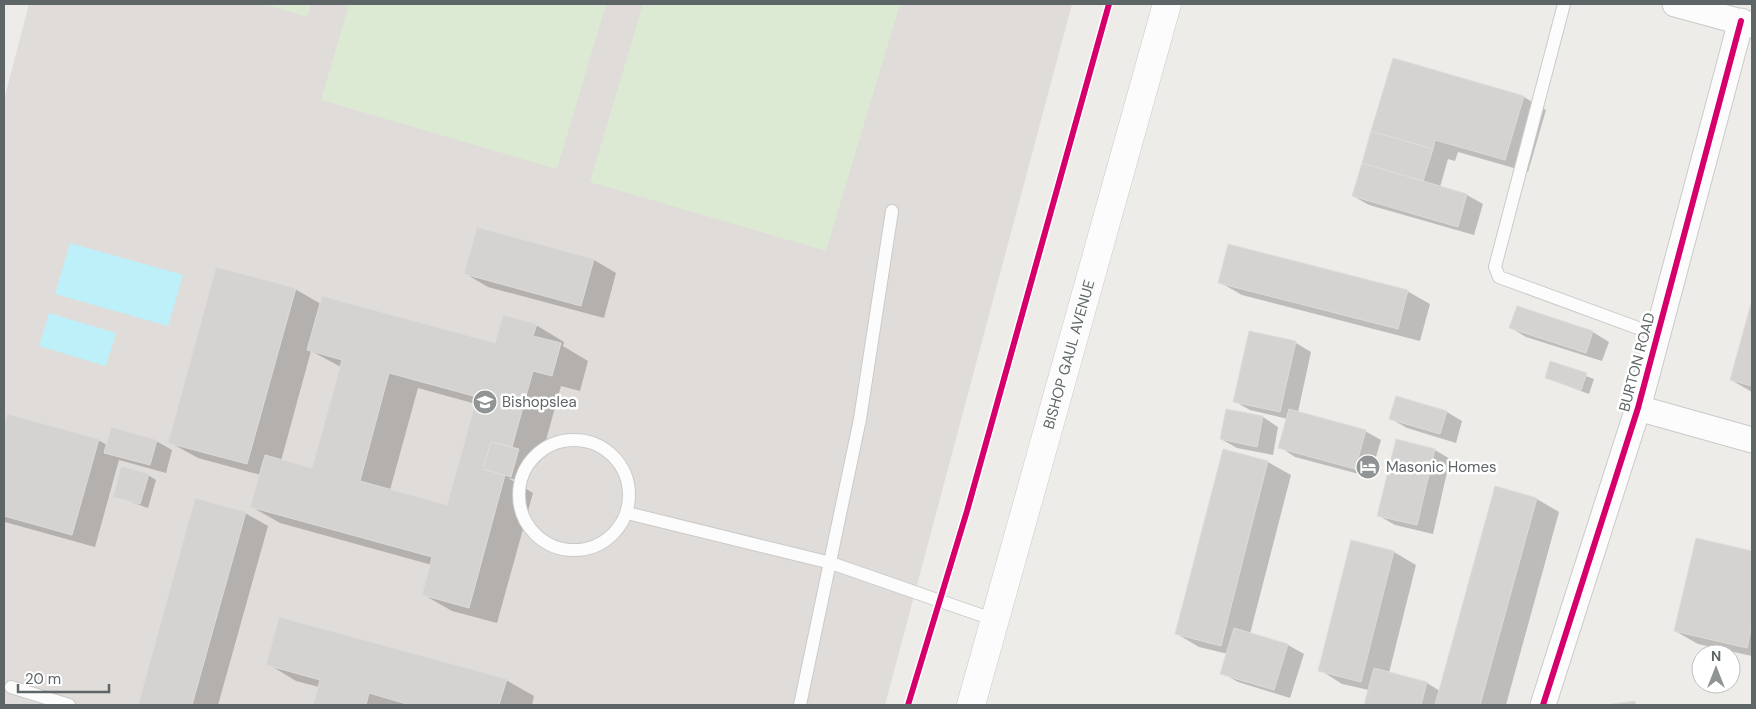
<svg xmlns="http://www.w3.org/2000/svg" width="1756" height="709" font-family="'DM Sans',sans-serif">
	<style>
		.education { fill: #e0dcd9 }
		.green { fill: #dcead4 }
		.water { fill: #bdf0f8 }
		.shadow { fill: #0003; fill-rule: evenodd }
		.building { fill: #d5d3d2; stroke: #dedbd8; fill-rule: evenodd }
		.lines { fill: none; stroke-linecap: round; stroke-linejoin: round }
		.lane-casing { stroke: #cacaca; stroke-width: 14 }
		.street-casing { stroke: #cacaca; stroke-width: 27 }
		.secondary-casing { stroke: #cacac9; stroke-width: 29 }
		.lane { stroke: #fcfcfc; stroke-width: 12 }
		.street { stroke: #fcfcfc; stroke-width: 25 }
		.secondary { stroke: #fcfcfc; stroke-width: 28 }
		.cycleway-casing { stroke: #fff; stroke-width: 9 }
		.cycleway { stroke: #d6006c; stroke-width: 6 }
		.labels { text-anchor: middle; stroke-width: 5; stroke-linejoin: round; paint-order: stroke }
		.street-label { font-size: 15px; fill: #5e6567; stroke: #fff }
		.poi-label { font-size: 15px; fill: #5e6567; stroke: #fff; text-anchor: start }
	</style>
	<rect width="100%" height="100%" fill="#eeece9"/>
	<path class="education" d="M 29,4 L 1072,4 L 885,705 L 4,705 L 4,100 Z"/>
	<path class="green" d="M 264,4 L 311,4 L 307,17 Z
		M 349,4 L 606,4 L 557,169 L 321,100 Z
		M 643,4 L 900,4 L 826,251 L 590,182 Z"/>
	<path class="water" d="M 70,243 L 183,275 L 168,326 L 55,294 Z
		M 49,313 L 116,333 L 106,366 L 39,346 Z"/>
	<path class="shadow" d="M 1524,97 L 1546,110 L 1528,172 L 1458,152 L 1455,161 L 1448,159 L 1440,187 L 1467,195 L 1483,204 L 1474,235 L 1369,205 L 1353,196 L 1372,133 Z
		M 478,229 L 594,260 L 616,273 L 604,318 L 488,287 L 466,274 Z
		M 1219,282 L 1407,291 L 1430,304 L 1420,341 L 1242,295 Z
		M 295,289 L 321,304 L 496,345 L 536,325 L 564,342 L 563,346 L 588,361 L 580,391 L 561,386 L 540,462 L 525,458 L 519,480 L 508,478 L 533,493 L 497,623 L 452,611 L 424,595 L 432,565 L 280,523 L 252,507 L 261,475 L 198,458 L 169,442 ZM 311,351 L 341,367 L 313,470 L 281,461 ZM 418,388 L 476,404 L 448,506 L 390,490 Z
		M 1752,304 L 1752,392 L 1731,380 Z
		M 1518,308 L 1593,332 L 1609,342 L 1602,361 L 1526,337 L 1511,328 Z
		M 1296,343 L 1311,352 L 1298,412 L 1365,431 L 1381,440 L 1370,477 L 1295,457 L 1280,447 L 1288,419 L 1250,410 L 1234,401 Z
		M 1551,363 L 1594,379 L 1589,394 L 1546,378 Z
		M 1447,412 L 1462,421 L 1456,443 L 1407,428 L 1391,419 Z
		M 8,416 L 98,440 L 107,445 L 156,441 L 172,450 L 166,473 L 119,460 L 95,547 L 5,522 L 4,432 Z
		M 1263,417 L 1278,427 L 1273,455 L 1237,448 L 1221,439 Z
		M 1435,450 L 1450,459 L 1433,534 L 1395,525 L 1379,516 Z
		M 1224,451 L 1268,462 L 1291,475 L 1250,634 L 1288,645 L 1304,654 L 1290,698 L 1238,682 L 1222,673 L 1228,654 L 1199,647 L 1177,634 Z
		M 148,475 L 156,480 L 148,508 L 114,496 Z
		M 196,499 L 245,513 L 268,526 L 218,705 L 139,705 Z
		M 1537,499 L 1559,512 L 1506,705 L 1366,705 L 1369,690 L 1342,684 L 1320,670 L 1352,542 L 1394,552 L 1416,565 L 1389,673 L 1427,683 L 1440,691 Z
		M 1697,540 L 1752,553 L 1752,656 L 1698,644 L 1675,631 Z
		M 268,664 L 506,680 L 534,696 L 532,705 L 314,705 L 319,687 L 296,681 Z"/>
	<path class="building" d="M 1393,58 L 1524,96 L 1505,160 L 1435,140 L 1433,149 L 1371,131 Z
		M 1371,131 L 1433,149 L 1423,181 L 1362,163 Z
		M 1362,163 L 1467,194 L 1458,227 L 1352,196 Z
		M 477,227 L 594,259 L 581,306 L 464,274 Z
		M 1228,244 L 1408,290 L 1398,329 L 1218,283 Z
		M 216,267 L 296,288 L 247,464 L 168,443 Z
		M 322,296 L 495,343 L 503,315 L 537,324 L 533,336 L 561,343 L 552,376 L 533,371 L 512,447 L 491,442 L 483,469 L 505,475 L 469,608 L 422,595 L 432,557 L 250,507 L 265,455 L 312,468 L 342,360 L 307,350 ZM 389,373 L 477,397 L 447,505 L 360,481 Z
		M 1752,300 L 1752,386 L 1730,380 Z
		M 1517,306 L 1593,331 L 1586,353 L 1509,328 Z
		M 1249,331 L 1296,341 L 1280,412 L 1233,402 Z
		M 1550,361 L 1587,373 L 1581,390 L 1545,378 Z
		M 1396,396 L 1447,411 L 1440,434 L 1389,419 Z
		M 1226,409 L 1263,416 L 1257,447 L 1220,439 Z
		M 1289,409 L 1366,430 L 1355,469 L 1278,448 Z
		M 7,414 L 99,439 L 72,535 L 4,516 L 4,427 Z
		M 111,427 L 157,440 L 150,465 L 104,453 Z
		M 1396,439 L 1435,449 L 1417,525 L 1377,516 Z
		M 491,442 L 519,449 L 511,477 L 483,469 Z
		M 1223,449 L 1268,461 L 1221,646 L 1175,634 Z
		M 121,466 L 149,474 L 140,504 L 113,497 Z
		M 1495,486 L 1537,498 L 1480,705 L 1435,705 Z
		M 195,498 L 246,512 L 192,705 L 138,705 Z
		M 1696,538 L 1752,551 L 1752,625 L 1747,648 L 1674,631 Z
		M 1351,540 L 1394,551 L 1361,682 L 1318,671 Z
		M 279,617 L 507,679 L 499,705 L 410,705 L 369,693 L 366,705 L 313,705 L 320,680 L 266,665 Z
		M 1234,628 L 1288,644 L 1274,690 L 1220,674 Z
		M 1374,668 L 1427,682 L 1421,705 L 1364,705 Z
		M 1635,701 L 1636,705 L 1606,705 Z"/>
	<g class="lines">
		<defs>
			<path id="lane" d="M 1564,4 L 1495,267 L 1499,277 L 1657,335
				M519 495a55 55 0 1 1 110 0a55 55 0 1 1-110 0Z
				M 627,513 L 831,563 L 995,620
				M 11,687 L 69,705
				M 800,705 L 860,419 L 892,211"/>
			<path id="street" d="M 1675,4 L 1752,25
				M 1638,408 L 1752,440
				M 1543,705 L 1638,408 L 1741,21"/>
			<g id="secondary">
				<path id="s1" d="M 971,705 L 1167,4"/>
			</g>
		</defs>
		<use href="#lane" class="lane-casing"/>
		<use href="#street" class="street-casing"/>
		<use href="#secondary" class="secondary-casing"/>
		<use href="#lane" class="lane"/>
		<use href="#street" class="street"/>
		<use href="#secondary" class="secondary"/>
		<defs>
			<path id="cycleway" d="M 908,705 L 967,511 L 1109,4
				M 1543,705 L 1638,408 L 1741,21"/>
		</defs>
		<use href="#cycleway" class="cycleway-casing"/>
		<use href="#cycleway" class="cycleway"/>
	</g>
	<defs>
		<symbol id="school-disc" viewBox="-11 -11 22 22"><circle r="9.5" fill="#909494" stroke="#fff"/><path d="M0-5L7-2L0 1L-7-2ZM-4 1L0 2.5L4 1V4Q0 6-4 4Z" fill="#fff"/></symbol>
		<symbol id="hotel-disc" viewBox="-11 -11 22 22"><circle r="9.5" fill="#909494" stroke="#fff"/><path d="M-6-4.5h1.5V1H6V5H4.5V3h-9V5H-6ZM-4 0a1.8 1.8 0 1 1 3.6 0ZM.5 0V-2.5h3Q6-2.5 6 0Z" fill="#fff"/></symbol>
	</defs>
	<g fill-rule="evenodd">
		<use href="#school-disc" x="471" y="388" width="28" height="28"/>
		<use href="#hotel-disc" x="1354" y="453" width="28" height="28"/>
	</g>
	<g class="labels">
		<g class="street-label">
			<text dy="5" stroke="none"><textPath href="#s1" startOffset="364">BISHOP GAUL AVENUE</textPath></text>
			<text transform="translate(1637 362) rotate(-75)" y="5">BURTON ROAD</text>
		</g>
		<g class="poi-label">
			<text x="502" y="407">Bishopslea</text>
			<text x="1386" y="472">Masonic Homes</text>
		</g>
	</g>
	<rect width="1756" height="709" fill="none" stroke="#5e6567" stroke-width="10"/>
	<g transform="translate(1716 669)"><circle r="24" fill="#ffffff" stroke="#bfc1c2"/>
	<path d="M0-4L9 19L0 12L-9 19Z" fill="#909494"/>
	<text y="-8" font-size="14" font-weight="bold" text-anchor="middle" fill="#5e6567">N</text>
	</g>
	<path d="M18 684v8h91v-8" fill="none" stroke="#5e6567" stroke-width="2.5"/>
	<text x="25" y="684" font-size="15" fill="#5e6567" stroke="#ffffff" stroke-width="4" paint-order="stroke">20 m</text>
</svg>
